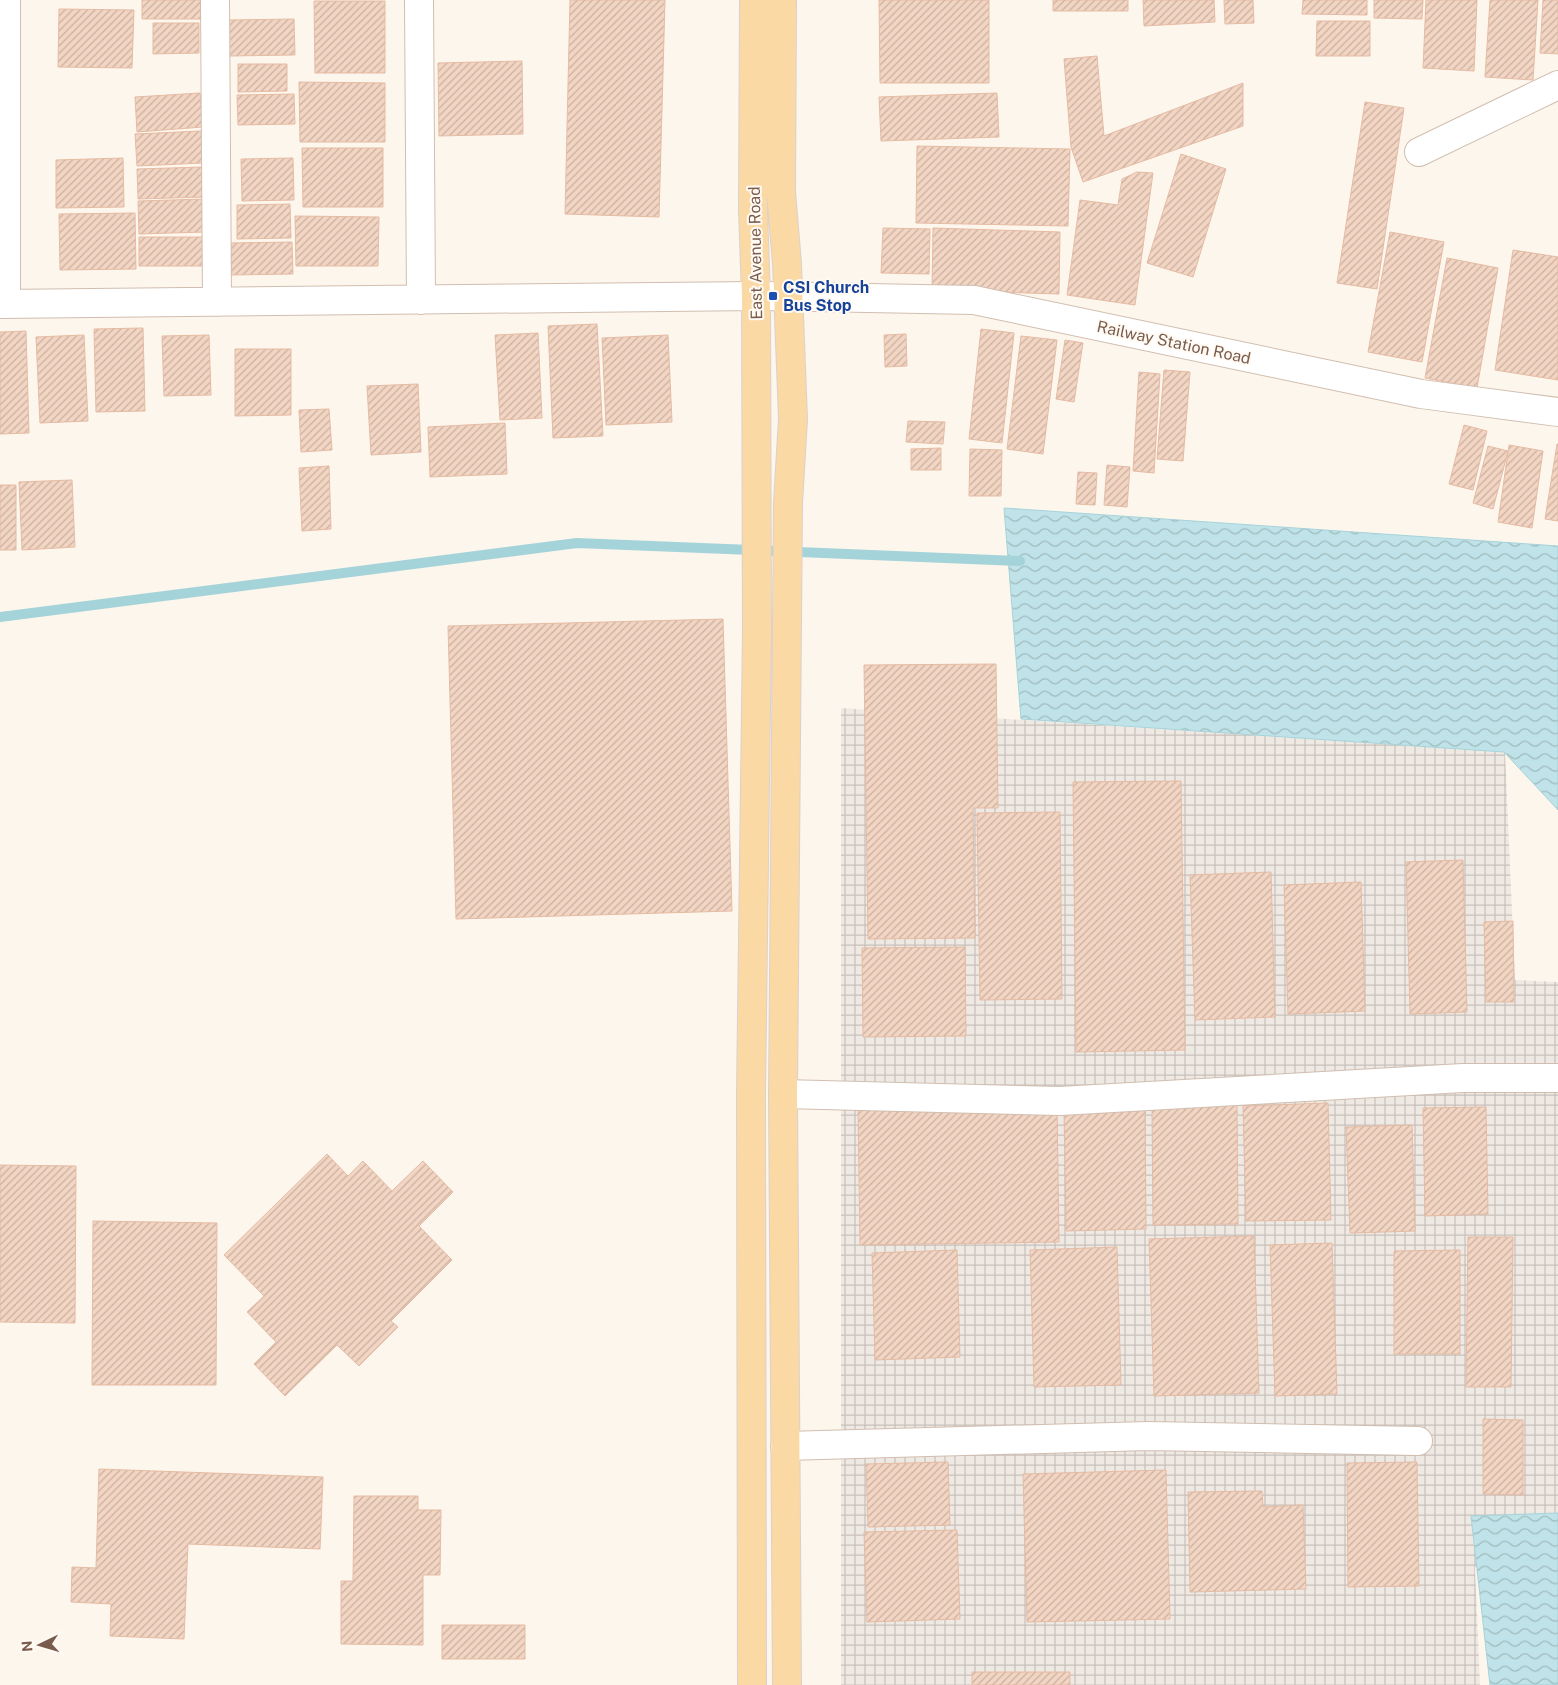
<svg xmlns="http://www.w3.org/2000/svg" width="1558" height="1685" font-family="'Public Sans',sans-serif">
	<style>
		.industrial { fill: url(#industrial-grid) }
		.water { fill: url(#water-waves); stroke: #a5d3da }
		.lines { fill: none; stroke-linecap: round; stroke-linejoin: round }
		.stream { stroke: #a5d3da; stroke-width: 10 }
		.building { fill: url(#building-hatch); stroke: #e6bba3 }
		.minor-casing { stroke: #d1beb0; stroke-width: 30 }
		.major-casing { stroke: #dad1cd; stroke-width: 30 }
		.minor { stroke: #fff; stroke-width: 28 }
		.major { stroke: #fbd9a5; stroke-width: 28 }
		.transit-dot { fill: #1a4fb4; stroke: #fffaf3; stroke-width: 2 }
		.labels { text-anchor: middle; stroke-width: 4; stroke-linejoin: round; paint-order: stroke }
		.street-label { font-size: 16px; fill: #7a5c4d; stroke: #fffaf3 }
		.transit-label { font-size: 16px; font-weight: bold; fill: #164399; stroke: #fffaf3; text-anchor: start }
	</style>
	<defs>
		<pattern id="industrial-grid" width="8" height="8" patternUnits="userSpaceOnUse" patternTransform="scale(1.25)"><rect width="8" height="8" fill="#efe9e4"/><path d="M0 4h8M4 0v8" fill="none" stroke="#c7c0bb"/></pattern>
		<pattern id="water-waves" width="16" height="10" patternUnits="userSpaceOnUse" patternTransform="scale(1.25)"><rect width="16" height="10" fill="#bfe3e8"/><path d="M0 5q4-4 8 0t8 0" fill="none" stroke="#a0bbbe"/></pattern>
		<pattern id="building-hatch" width="6" height="6" patternUnits="userSpaceOnUse" patternTransform="scale(1.25)"><rect width="6" height="6" fill="#f3d5c3"/><path d="M-1 1l2-2M0 6l6-6M5 7l2-2" fill="none" stroke="#cab0a1"/></pattern>
	</defs>
	<rect width="100%" height="100%" fill="#fdf6ec"/>
	<path class="industrial" d="M 841,708 L 1505,752 L 1515,980 L 1558,982 L 1558,1568 L 1475,1567 L 1480,1685 L 841,1685 Z"/>
	<path class="water" d="M 1004,508 L 1558,546 L 1558,810 L 1504,752 L 1021,719 Z
		M 1558,1513 L 1558,1685 L 1490,1685 L 1471,1516 Z"/>
	<g class="lines">
		<path class="stream" d="M 0,617 L 577,543 L 1020,561"/>
	</g>
	<path class="building" d="M 142,0 L 203,0 L 203,19 L 142,19 Z
		M 570,0 L 665,0 L 659,217 L 565,214 Z
		M 879,0 L 989,0 L 989,83 L 880,83 Z
		M 1053,0 L 1128,0 L 1128,11 L 1053,11 Z
		M 1143,0 L 1214,0 L 1215,22 L 1144,26 Z
		M 1224,0 L 1253,0 L 1254,23 L 1225,24 Z
		M 1303,0 L 1367,0 L 1367,15 L 1302,14 Z
		M 1374,0 L 1423,0 L 1422,19 L 1374,18 Z
		M 1426,0 L 1477,0 L 1474,71 L 1423,68 Z
		M 1490,0 L 1538,0 L 1533,80 L 1485,77 Z
		M 1543,0 L 1558,0 L 1558,54 L 1540,53 Z
		M 314,1 L 385,1 L 385,73 L 315,73 Z
		M 59,9 L 134,10 L 132,68 L 58,67 Z
		M 294,19 L 295,55 L 229,56 L 228,20 Z
		M 1317,21 L 1370,21 L 1370,56 L 1316,56 Z
		M 153,23 L 199,23 L 199,53 L 153,54 Z
		M 1097,56 L 1104,136 L 1243,83 L 1243,126 L 1083,182 L 1071,147 L 1064,59 Z
		M 522,61 L 523,134 L 439,136 L 438,63 Z
		M 238,64 L 287,64 L 287,91 L 238,92 Z
		M 299,82 L 385,83 L 385,142 L 300,142 Z
		M 200,93 L 203,127 L 137,132 L 135,97 Z
		M 997,93 L 999,137 L 881,141 L 879,97 Z
		M 294,94 L 295,124 L 238,125 L 237,95 Z
		M 1365,102 L 1404,108 L 1377,289 L 1337,283 Z
		M 201,131 L 203,163 L 137,166 L 135,134 Z
		M 917,146 L 1070,149 L 1068,226 L 916,223 Z
		M 302,148 L 383,148 L 383,207 L 303,207 Z
		M 1181,154 L 1226,169 L 1193,277 L 1147,263 Z
		M 123,158 L 124,207 L 56,208 L 56,160 Z
		M 293,158 L 294,200 L 242,201 L 241,159 Z
		M 203,167 L 204,197 L 138,199 L 137,169 Z
		M 1137,172 L 1153,173 L 1135,305 L 1067,295 L 1080,200 L 1118,205 L 1122,179 Z
		M 204,199 L 205,232 L 139,234 L 138,201 Z
		M 290,204 L 291,238 L 237,239 L 237,205 Z
		M 135,213 L 136,269 L 60,270 L 59,214 Z
		M 295,216 L 379,217 L 378,266 L 296,266 Z
		M 883,228 L 930,229 L 929,274 L 881,273 Z
		M 933,228 L 1060,232 L 1059,294 L 932,290 Z
		M 1390,232 L 1444,242 L 1422,362 L 1368,352 Z
		M 139,237 L 205,237 L 205,266 L 139,266 Z
		M 292,242 L 293,274 L 230,275 L 230,243 Z
		M 1513,250 L 1558,257 L 1558,380 L 1495,370 Z
		M 1447,258 L 1498,268 L 1477,388 L 1425,378 Z
		M 597,324 L 603,436 L 553,438 L 548,326 Z
		M 143,328 L 145,411 L 96,412 L 94,329 Z
		M 981,329 L 1014,333 L 1002,443 L 969,439 Z
		M 26,331 L 29,433 L 0,434 L 0,332 Z
		M 538,333 L 542,418 L 500,420 L 495,335 Z
		M 906,334 L 907,366 L 885,367 L 884,335 Z
		M 84,335 L 88,421 L 40,423 L 36,337 Z
		M 209,335 L 211,395 L 164,396 L 162,336 Z
		M 668,335 L 672,422 L 606,425 L 602,338 Z
		M 1021,336 L 1057,340 L 1043,454 L 1007,449 Z
		M 1065,340 L 1083,343 L 1074,402 L 1056,399 Z
		M 235,349 L 291,349 L 291,415 L 235,416 Z
		M 1164,370 L 1190,372 L 1183,461 L 1157,459 Z
		M 1139,372 L 1160,374 L 1154,473 L 1133,471 Z
		M 418,384 L 421,452 L 371,455 L 367,386 Z
		M 329,409 L 332,450 L 301,452 L 299,410 Z
		M 908,421 L 945,422 L 943,444 L 906,442 Z
		M 505,423 L 507,474 L 430,477 L 428,427 Z
		M 1464,425 L 1487,431 L 1473,490 L 1449,484 Z
		M 1557,444 L 1558,444 L 1558,521 L 1545,519 Z
		M 1509,445 L 1543,451 L 1532,528 L 1498,522 Z
		M 1488,446 L 1508,451 L 1493,509 L 1473,503 Z
		M 941,448 L 941,470 L 911,470 L 911,449 Z
		M 970,449 L 1002,450 L 1001,496 L 969,496 Z
		M 1107,465 L 1130,467 L 1127,507 L 1104,505 Z
		M 329,466 L 331,529 L 302,531 L 299,468 Z
		M 1078,472 L 1097,473 L 1095,505 L 1076,504 Z
		M 72,480 L 75,547 L 22,550 L 19,482 Z
		M 0,485 L 16,485 L 16,550 L 0,550 Z
		M 723,619 L 732,911 L 456,919 L 448,626 Z
		M 996,664 L 998,808 L 973,808 L 975,938 L 868,939 L 864,665 Z
		M 1181,781 L 1185,1050 L 1076,1052 L 1073,782 Z
		M 1060,812 L 1062,999 L 980,1000 L 977,813 Z
		M 1463,860 L 1467,1012 L 1410,1014 L 1406,862 Z
		M 1271,872 L 1275,1017 L 1195,1020 L 1190,875 Z
		M 1361,882 L 1365,1011 L 1288,1014 L 1284,885 Z
		M 1513,921 L 1514,1002 L 1486,1002 L 1484,922 Z
		M 965,947 L 966,1036 L 863,1037 L 862,948 Z
		M 1328,1103 L 1331,1220 L 1246,1221 L 1243,1106 Z
		M 1057,1105 L 1059,1242 L 860,1245 L 858,1108 Z
		M 1237,1105 L 1238,1224 L 1153,1225 L 1152,1106 Z
		M 1145,1107 L 1146,1229 L 1066,1231 L 1064,1108 Z
		M 1486,1107 L 1488,1214 L 1425,1216 L 1423,1108 Z
		M 1412,1125 L 1415,1231 L 1350,1233 L 1346,1127 Z
		M 327,1154 L 348,1176 L 363,1161 L 392,1191 L 423,1161 L 453,1192 L 419,1226 L 452,1260 L 391,1321 L 398,1327 L 359,1366 L 337,1345 L 285,1396 L 254,1364 L 276,1342 L 247,1312 L 264,1296 L 224,1255 Z
		M 0,1165 L 76,1166 L 75,1323 L 0,1322 Z
		M 93,1221 L 217,1223 L 216,1385 L 92,1385 Z
		M 1254,1236 L 1259,1393 L 1154,1396 L 1149,1239 Z
		M 1468,1237 L 1513,1237 L 1511,1387 L 1466,1387 Z
		M 1332,1243 L 1337,1394 L 1275,1396 L 1270,1245 Z
		M 1117,1247 L 1121,1385 L 1034,1387 L 1030,1250 Z
		M 957,1250 L 960,1357 L 875,1360 L 872,1253 Z
		M 1460,1250 L 1460,1354 L 1394,1354 L 1394,1251 Z
		M 1483,1419 L 1523,1420 L 1523,1495 L 1483,1494 Z
		M 948,1462 L 950,1525 L 868,1527 L 866,1464 Z
		M 1417,1462 L 1419,1586 L 1348,1587 L 1347,1463 Z
		M 99,1469 L 323,1477 L 320,1549 L 188,1544 L 184,1639 L 110,1636 L 111,1604 L 71,1602 L 72,1567 L 96,1568 Z
		M 1166,1470 L 1170,1619 L 1027,1622 L 1023,1474 Z
		M 1262,1491 L 1263,1507 L 1303,1505 L 1306,1589 L 1190,1592 L 1188,1492 Z
		M 354,1496 L 418,1496 L 418,1510 L 441,1510 L 440,1575 L 423,1575 L 423,1645 L 341,1644 L 341,1581 L 353,1581 Z
		M 957,1530 L 960,1619 L 867,1622 L 864,1532 Z
		M 442,1625 L 525,1625 L 525,1659 L 442,1659 Z
		M 972,1672 L 1070,1672 L 1070,1685 L 972,1685 Z"/>
	<g class="lines">
		<defs>
			<path id="minor" d="M 6,0 L 6,304
				M 215,0 L 217,302
				M 419,0 L 421,300
				M 1419,152 L 1558,85
				M 0,304 L 756,296 L 974,300 L 1421,394 L 1558,412
				M 783,1094 L 1060,1101 L 1463,1078 L 1558,1078
				M 785,1446 L 1148,1436 L 1418,1441"/>
			<path id="major" d="M 782,0 L 781,192 L 787,264 L 793,419 L 788,503 L 783,1094 L 787,1685
				M 752,1685 L 751,1094 L 757,630 L 756,296 L 753,210 L 754,0"/>
		</defs>
		<use href="#minor" class="minor-casing"/>
		<use href="#major" class="major-casing"/>
		<use href="#minor" class="minor"/>
		<use href="#major" class="major"/>
	</g>
	<rect class="transit-dot" x="768" y="291" width="10" height="10" rx="2.5"/>
	<g class="labels">
		<g class="street-label">
			<text transform="translate(755 253) rotate(-91)" y="6">East Avenue Road</text>
			<text transform="translate(1174 342) rotate(12)" y="6">Railway Station Road</text>
		</g>
		<g class="transit-label">
			<text x="783" y="293">CSI Church<tspan x="783" dy="18">Bus Stop</tspan></text>
		</g>
	</g>
	<g transform="translate(40 1645) rotate(265)" stroke="#fffaf3" stroke-width="4" paint-order="stroke">
	<path d="M0-4L9 19L0 12L-9 19Z" fill="#7a5c4d"/>
	<text y="-8" font-size="14" font-weight="bold" text-anchor="middle" fill="#7a5c4d">N</text>
	</g>
</svg>
